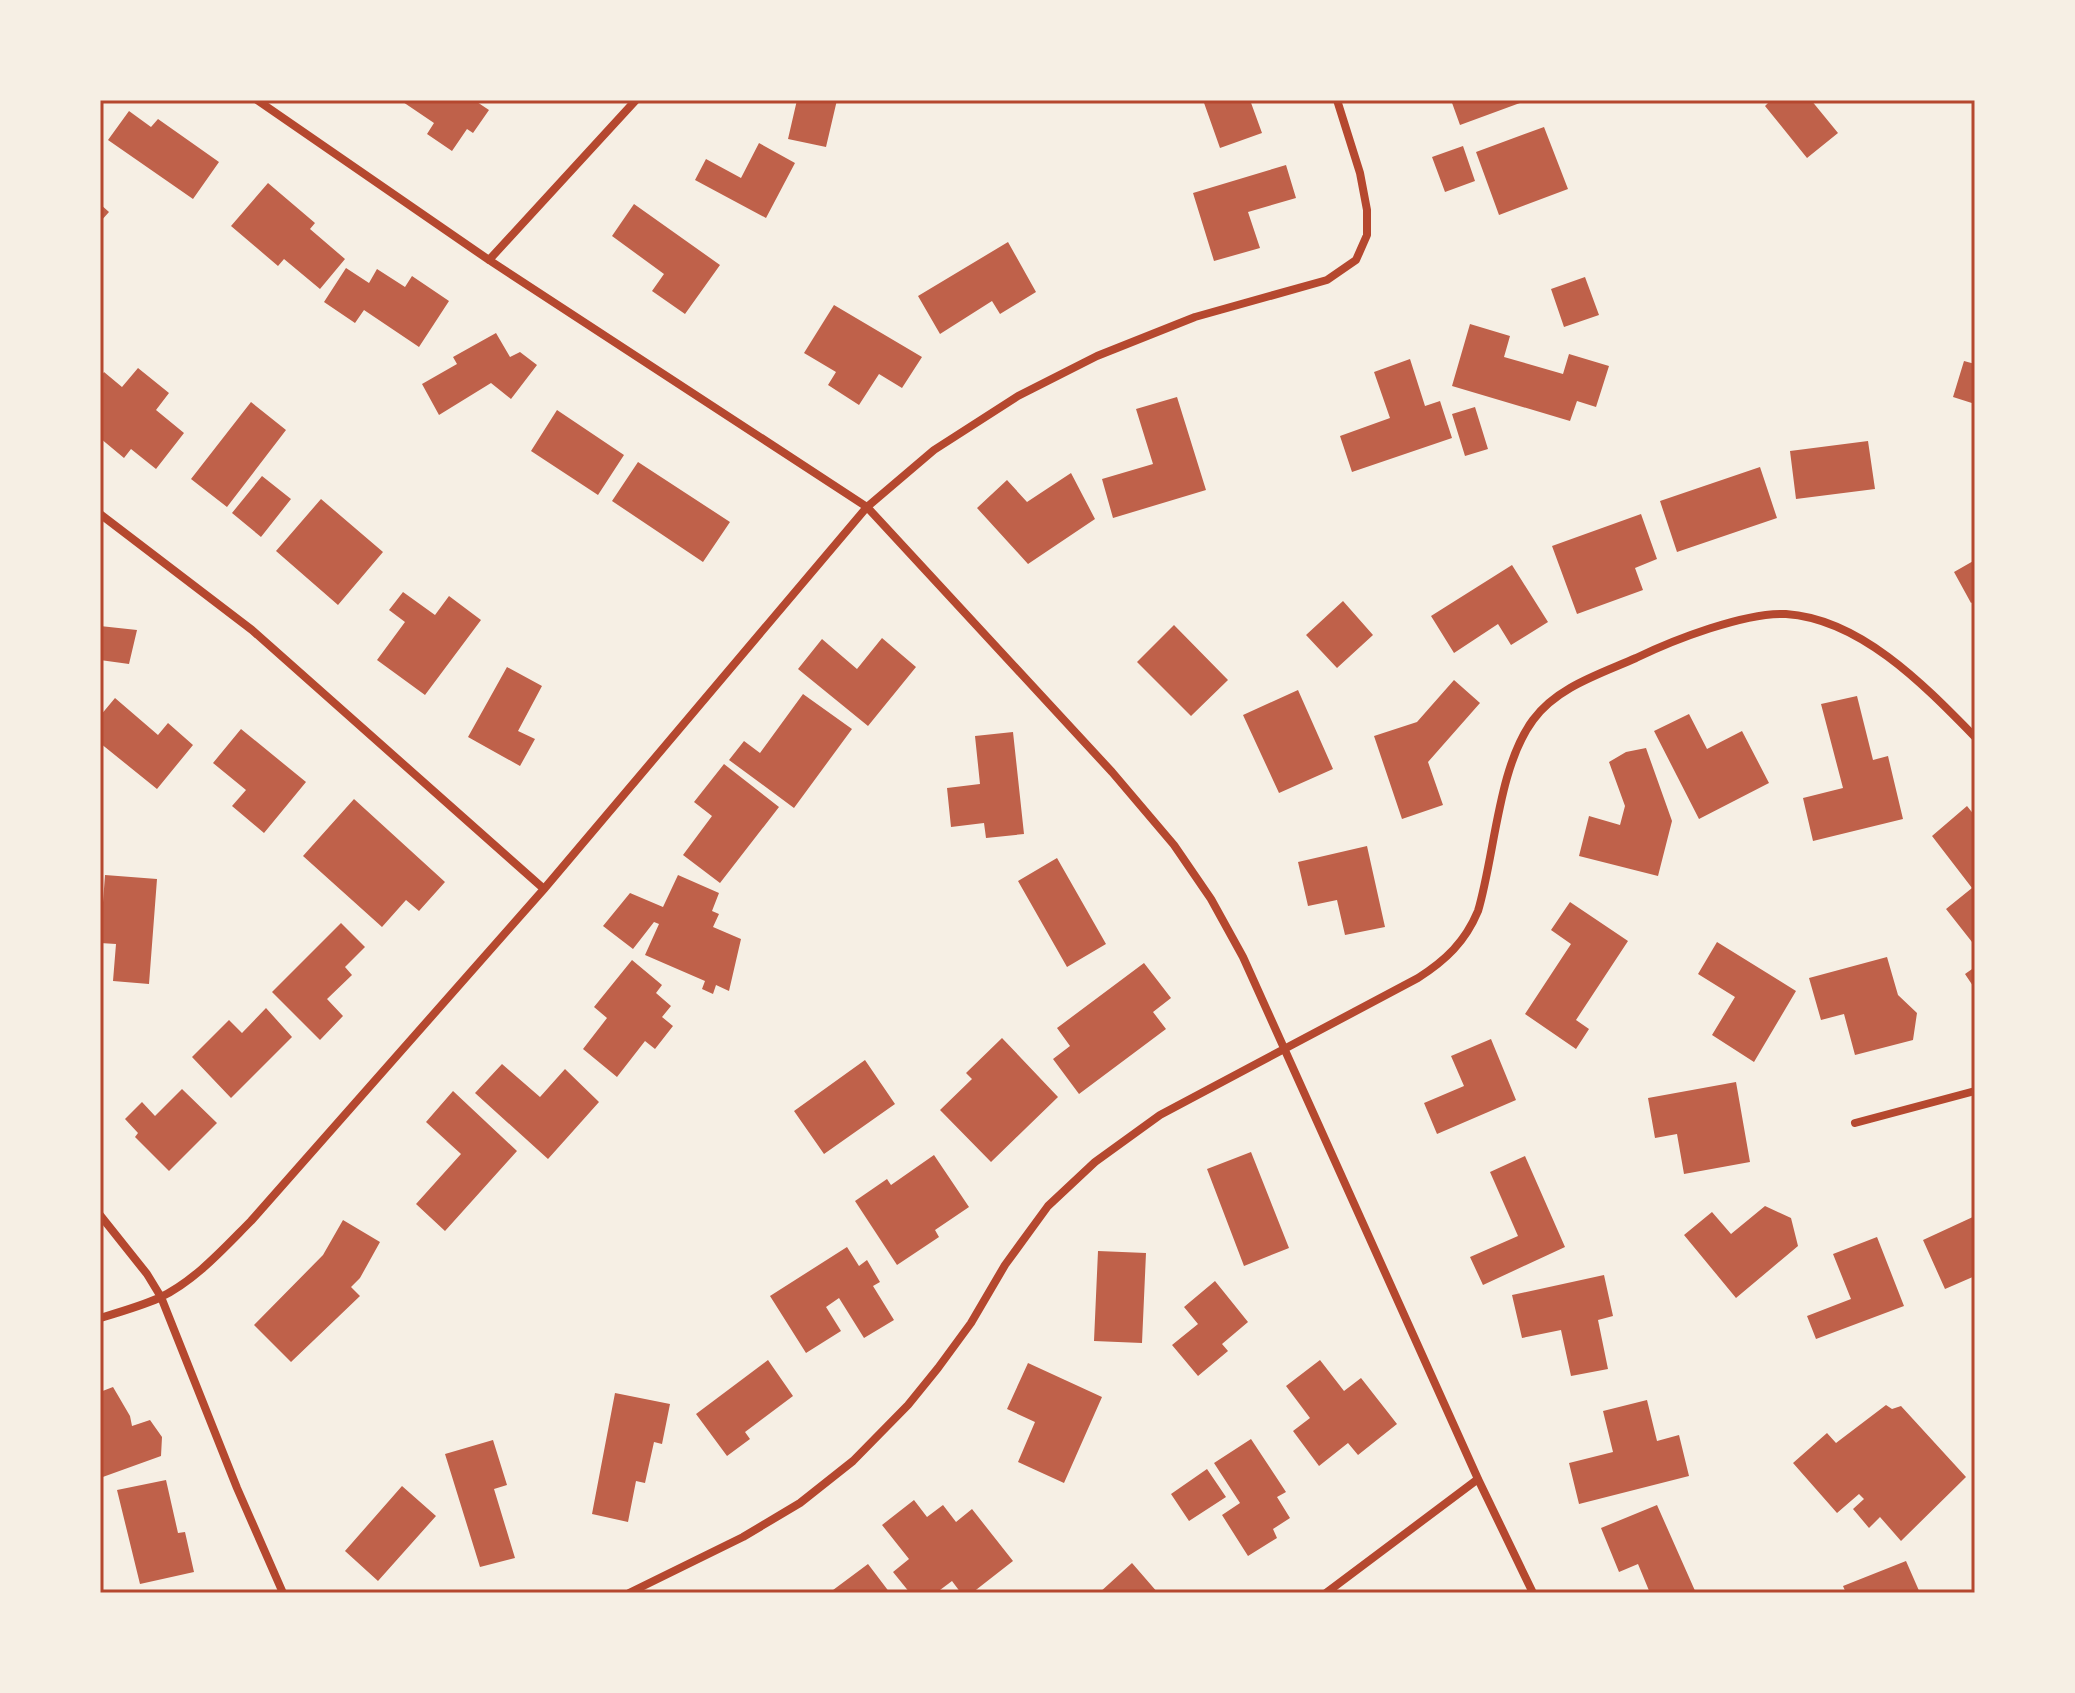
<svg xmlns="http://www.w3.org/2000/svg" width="2075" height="1693" font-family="Rubik,sans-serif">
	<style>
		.building { fill: #bf614a }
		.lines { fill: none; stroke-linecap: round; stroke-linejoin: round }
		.minor { stroke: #b5482f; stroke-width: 8 }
		.neatline { fill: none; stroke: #b5482f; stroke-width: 3 }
	</style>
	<rect width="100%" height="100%" fill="#f6efe4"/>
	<path class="building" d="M 400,100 L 474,100 L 489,110 L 473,133 L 467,129 L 452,151 L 427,134 L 434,123 Z
		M 797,100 L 837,100 L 826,147 L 788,139 Z
		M 1203,100 L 1250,100 L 1262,133 L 1220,148 Z
		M 1451,100 L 1528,100 L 1460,125 Z
		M 1771,100 L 1811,100 L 1838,133 L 1807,158 L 1765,106 Z
		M 129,111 L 151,127 L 158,119 L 219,162 L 193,199 L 108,140 Z
		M 1544,127 L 1568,189 L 1499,215 L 1476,152 Z
		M 759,143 L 795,163 L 766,218 L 695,180 L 706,159 L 741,178 Z
		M 1463,146 L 1475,181 L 1445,192 L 1432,157 Z
		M 1286,165 L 1296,198 L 1248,212 L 1260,248 L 1214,261 L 1193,193 Z
		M 268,183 L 315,223 L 310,229 L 345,259 L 320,289 L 284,259 L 278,266 L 231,226 Z
		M 100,204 L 109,212 L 100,222 Z
		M 634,204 L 720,265 L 685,314 L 652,291 L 664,274 L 612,236 Z
		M 1008,242 L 1036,292 L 1000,314 L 992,301 L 940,334 L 918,296 Z
		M 346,268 L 369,283 L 377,269 L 405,287 L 412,276 L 449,301 L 419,347 L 364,310 L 355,323 L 324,302 Z
		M 1585,277 L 1599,315 L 1564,327 L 1551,289 Z
		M 834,305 L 922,357 L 902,388 L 879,374 L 859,405 L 828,385 L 836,372 L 804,353 Z
		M 1470,324 L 1510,336 L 1504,357 L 1563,374 L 1569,354 L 1609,366 L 1596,407 L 1577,401 L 1570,421 L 1452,386 Z
		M 496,333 L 510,357 L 520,352 L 537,365 L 511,399 L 491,383 L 439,415 L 422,384 L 457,364 L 453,357 Z
		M 1410,359 L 1425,406 L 1440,401 L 1452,438 L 1352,472 L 1340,436 L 1390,418 L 1374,372 Z
		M 1964,361 L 1975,364 L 1975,404 L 1953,397 Z
		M 138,368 L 169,393 L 156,410 L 184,433 L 156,469 L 131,449 L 124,458 L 100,438 L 100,378 L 104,372 L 122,387 Z
		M 1177,397 L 1206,490 L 1113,518 L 1102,479 L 1153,464 L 1136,409 Z
		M 251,402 L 286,430 L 227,507 L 191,479 Z
		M 1475,407 L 1488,449 L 1465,456 L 1452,414 Z
		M 557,410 L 624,455 L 598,495 L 531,451 Z
		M 1868,441 L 1875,489 L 1796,499 L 1790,451 Z
		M 638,462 L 730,522 L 703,562 L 612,501 Z
		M 1760,467 L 1777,518 L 1677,552 L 1660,501 Z
		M 1071,473 L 1095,519 L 1028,564 L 977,508 L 1007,480 L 1027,502 Z
		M 262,476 L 291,499 L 261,537 L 232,513 Z
		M 321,499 L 383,552 L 338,605 L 276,551 Z
		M 1641,514 L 1657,559 L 1635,568 L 1643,590 L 1577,614 L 1552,546 Z
		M 1975,560 L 1975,601 L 1971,603 L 1954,572 Z
		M 1512,565 L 1548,622 L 1511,645 L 1498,624 L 1454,653 L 1431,616 Z
		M 403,592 L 435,615 L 449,596 L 481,620 L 425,695 L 377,660 L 405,622 L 389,610 Z
		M 1343,601 L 1373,635 L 1337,668 L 1306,635 Z
		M 1174,625 L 1228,680 L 1191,716 L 1137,662 Z
		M 100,626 L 137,630 L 129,664 L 100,660 Z
		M 882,638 L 916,667 L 868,726 L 798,669 L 822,639 L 857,669 Z
		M 507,667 L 542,686 L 518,731 L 535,739 L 520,766 L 468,737 Z
		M 1454,680 L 1480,703 L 1428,762 L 1443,805 L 1402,819 L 1374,736 L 1417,722 Z
		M 1298,690 L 1333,769 L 1279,793 L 1243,715 Z
		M 803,694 L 852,729 L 794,808 L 729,760 L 744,741 L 760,753 Z
		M 1857,696 L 1873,760 L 1888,756 L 1903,819 L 1813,841 L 1803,798 L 1843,788 L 1821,704 Z
		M 115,698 L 158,735 L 168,723 L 193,745 L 157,789 L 100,743 L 100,716 Z
		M 1689,714 L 1707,749 L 1742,731 L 1769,783 L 1699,819 L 1654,731 Z
		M 241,729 L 306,782 L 264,833 L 232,806 L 246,790 L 213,763 Z
		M 1013,732 L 1024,834 L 986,838 L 984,823 L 951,827 L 947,788 L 980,784 L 975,736 Z
		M 1646,748 L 1672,821 L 1658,876 L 1579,856 L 1589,816 L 1620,825 L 1625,806 L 1609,762 L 1626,752 Z
		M 724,764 L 779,807 L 720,883 L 683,855 L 712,816 L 694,802 Z
		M 354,799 L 445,882 L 419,911 L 406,900 L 382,927 L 303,856 Z
		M 1967,806 L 1975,816 L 1975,939 L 1972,942 L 1946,909 L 1972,888 L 1932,836 Z
		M 1367,846 L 1385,927 L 1345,935 L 1337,900 L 1308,906 L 1298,862 Z
		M 1057,858 L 1106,944 L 1067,967 L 1018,881 Z
		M 105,875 L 157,879 L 149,984 L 113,981 L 116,944 L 100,943 Z
		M 678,875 L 719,893 L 712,911 L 719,914 L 713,927 L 741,939 L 729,991 L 716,985 L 713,994 L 702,989 L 705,981 L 645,955 L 659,924 L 654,922 L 633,949 L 603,926 L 630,893 L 663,907 Z
		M 1570,902 L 1628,941 L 1576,1020 L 1589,1029 L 1576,1049 L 1525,1014 L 1571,944 L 1551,930 Z
		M 341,923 L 365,947 L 345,967 L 352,975 L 327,999 L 343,1016 L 320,1040 L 272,992 Z
		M 1717,942 L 1796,991 L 1754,1062 L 1712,1035 L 1735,997 L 1698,974 Z
		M 1887,957 L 1898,995 L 1917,1013 L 1913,1040 L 1855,1055 L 1844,1014 L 1821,1020 L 1809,978 Z
		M 632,960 L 662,985 L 656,993 L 671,1006 L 662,1017 L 673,1026 L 655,1049 L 645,1041 L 617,1077 L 583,1049 L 607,1018 L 594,1007 Z
		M 1144,963 L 1171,998 L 1153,1012 L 1166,1029 L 1079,1094 L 1053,1059 L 1070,1046 L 1057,1028 Z
		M 1975,967 L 1975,989 L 1965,974 Z
		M 266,1008 L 292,1037 L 231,1098 L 192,1057 L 229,1020 L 242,1033 Z
		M 1002,1038 L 1058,1097 L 991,1162 L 940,1110 L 972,1079 L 966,1073 Z
		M 1491,1039 L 1516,1100 L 1437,1134 L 1424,1103 L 1464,1086 L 1451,1056 Z
		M 865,1060 L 895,1104 L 824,1154 L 794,1111 Z
		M 502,1064 L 540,1097 L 565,1069 L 599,1102 L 548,1159 L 475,1093 Z
		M 1736,1082 L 1750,1162 L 1684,1174 L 1677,1134 L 1655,1138 L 1648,1098 Z
		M 182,1089 L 217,1123 L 169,1171 L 135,1137 L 138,1133 L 125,1119 L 142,1102 L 155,1116 Z
		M 453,1091 L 517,1151 L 445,1231 L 416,1204 L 461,1154 L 426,1122 Z
		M 1251,1152 L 1289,1248 L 1244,1266 L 1207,1169 Z
		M 934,1155 L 969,1207 L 935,1230 L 939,1237 L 897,1265 L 855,1201 L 887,1179 L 891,1185 Z
		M 1525,1156 L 1565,1247 L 1483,1285 L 1470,1257 L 1518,1236 L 1490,1172 Z
		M 1765,1206 L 1791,1218 L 1798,1246 L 1736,1298 L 1684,1235 L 1712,1212 L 1731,1234 Z
		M 1975,1216 L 1975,1276 L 1945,1289 L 1923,1240 Z
		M 343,1220 L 380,1242 L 360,1278 L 351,1287 L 360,1296 L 291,1362 L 254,1325 L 323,1255 Z
		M 1877,1237 L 1904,1306 L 1816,1339 L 1807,1316 L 1851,1299 L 1833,1254 Z
		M 847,1247 L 859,1266 L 867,1260 L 880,1282 L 873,1286 L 894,1320 L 864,1338 L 839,1298 L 826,1307 L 841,1331 L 806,1353 L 770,1296 Z
		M 1098,1251 L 1146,1253 L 1142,1343 L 1094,1341 Z
		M 1604,1275 L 1613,1316 L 1598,1320 L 1608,1369 L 1571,1376 L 1561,1330 L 1522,1338 L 1512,1295 Z
		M 1215,1281 L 1248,1322 L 1222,1344 L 1228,1351 L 1198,1376 L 1172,1345 L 1198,1324 L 1184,1307 Z
		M 768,1360 L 793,1396 L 745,1432 L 750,1439 L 727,1456 L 696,1414 Z
		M 1320,1360 L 1344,1391 L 1361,1378 L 1397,1424 L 1358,1455 L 1348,1443 L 1319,1466 L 1293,1431 L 1310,1418 L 1286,1386 Z
		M 1028,1363 L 1102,1397 L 1064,1483 L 1018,1462 L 1035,1422 L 1007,1409 Z
		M 113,1387 L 130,1416 L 132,1426 L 150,1420 L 162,1437 L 161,1456 L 100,1478 L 100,1392 Z
		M 615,1393 L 670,1404 L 662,1444 L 654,1442 L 645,1483 L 636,1481 L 628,1522 L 592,1514 Z
		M 1647,1400 L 1657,1441 L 1679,1435 L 1689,1476 L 1579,1504 L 1569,1463 L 1613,1452 L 1603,1411 Z
		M 1886,1405 L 1892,1409 L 1901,1406 L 1966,1477 L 1901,1541 L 1880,1517 L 1869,1528 L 1853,1509 L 1864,1499 L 1859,1494 L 1837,1513 L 1793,1463 L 1827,1433 L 1836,1443 Z
		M 1251,1439 L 1286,1492 L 1277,1497 L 1290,1518 L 1273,1529 L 1277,1538 L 1248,1556 L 1222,1515 L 1240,1503 L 1214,1463 Z
		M 493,1440 L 507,1485 L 494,1489 L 515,1558 L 480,1567 L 445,1454 Z
		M 1207,1469 L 1226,1497 L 1189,1521 L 1171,1494 Z
		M 166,1480 L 178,1533 L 185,1532 L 194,1572 L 140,1584 L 117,1490 Z
		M 402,1486 L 436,1516 L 378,1581 L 345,1551 Z
		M 914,1500 L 927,1517 L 943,1505 L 956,1522 L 972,1509 L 1013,1561 L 972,1593 L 961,1593 L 952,1581 L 936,1593 L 910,1593 L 893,1572 L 909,1559 L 882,1525 Z
		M 1657,1505 L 1696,1593 L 1650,1593 L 1638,1564 L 1619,1572 L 1601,1528 Z
		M 1906,1561 L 1920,1593 L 1846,1593 L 1843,1586 Z
		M 1132,1563 L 1158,1593 L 1099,1593 Z
		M 868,1564 L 890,1593 L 829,1593 Z"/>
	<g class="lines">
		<path class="minor" d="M 257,100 L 489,260 L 867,507 L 1112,772 L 1174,845 L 1211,899 L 1243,957 L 1478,1479 L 1533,1593
			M 489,260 L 636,100
			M 100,514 L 252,630 L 544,889
			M 1855,1123 L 1975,1091
			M 100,1215 L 147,1274 L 161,1297 L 237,1488 L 283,1593
			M 100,1318 C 120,1312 141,1306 159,1298 C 195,1281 224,1248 251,1221 L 544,889 L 867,507 L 934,450 L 1018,396 L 1097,356 L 1195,317 L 1327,280 L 1356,260 L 1367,235 L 1367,210 L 1360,173 L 1337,100
			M 629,1593 L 743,1537 L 800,1503 L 853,1461 L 908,1405 L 938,1368 L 971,1323 L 1005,1265 L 1048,1206 L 1095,1162 L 1160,1115 L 1418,978 C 1446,960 1465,942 1478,911 C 1495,854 1498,767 1533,720 C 1557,687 1600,674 1636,658 C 1673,640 1745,612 1786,614 C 1861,619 1925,686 1975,737
			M 1326,1593 L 1478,1479"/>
	</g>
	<rect width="2075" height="1693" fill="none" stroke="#f6efe4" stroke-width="204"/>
	<rect x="102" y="102" width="1871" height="1489" class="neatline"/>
</svg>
